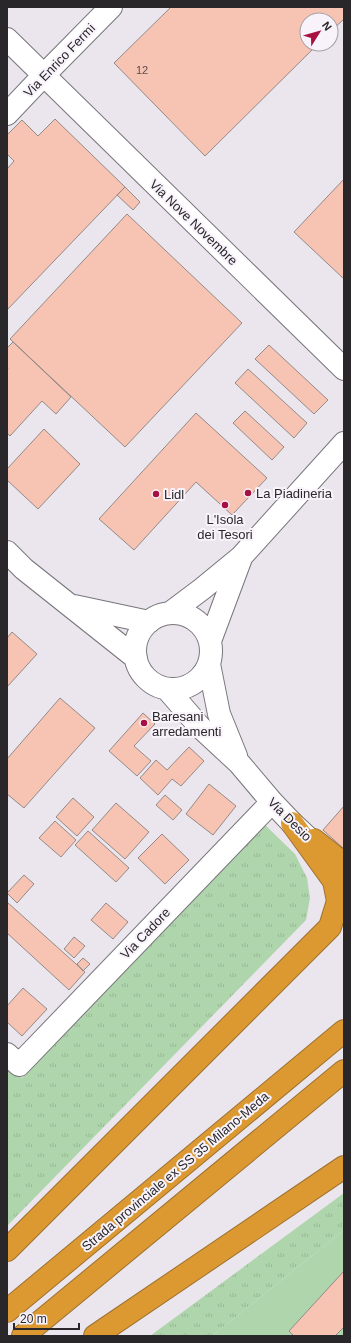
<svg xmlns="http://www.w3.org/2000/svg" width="351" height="1343" font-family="Helvetica,sans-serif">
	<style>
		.grass { fill: url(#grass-tufts) }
		.pitch { fill: #afd5ad }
		.building { fill: #f7c3b3; stroke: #938a88 }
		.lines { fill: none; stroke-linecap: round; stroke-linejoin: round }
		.minor-casing { stroke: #79757c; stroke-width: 24 }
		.highway-casing { stroke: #9d712f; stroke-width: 24 }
		.minor { stroke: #fff; stroke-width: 22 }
		.highway { stroke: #dc9932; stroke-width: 22 }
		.poi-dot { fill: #a71041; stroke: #f8f3fb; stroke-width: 1.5 }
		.labels { text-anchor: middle; stroke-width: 4; stroke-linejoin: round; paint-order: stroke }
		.number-label { font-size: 11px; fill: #5c4e4c }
		.street-label { font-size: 13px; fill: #29272a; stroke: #f8f3fb }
		.poi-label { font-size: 13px; fill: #29272a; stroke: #f8f3fb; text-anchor: start }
	</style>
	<defs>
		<pattern id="grass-tufts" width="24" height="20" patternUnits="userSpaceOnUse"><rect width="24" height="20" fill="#afd5ad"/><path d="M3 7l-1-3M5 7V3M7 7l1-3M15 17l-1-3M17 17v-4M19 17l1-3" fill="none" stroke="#97b795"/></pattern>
	</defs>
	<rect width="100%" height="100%" fill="#ebe6ed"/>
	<path class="grass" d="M 263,823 L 295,854 L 307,878 L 310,898 L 306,920 L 7,1226 L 7,1065 L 22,1078 Z
		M 344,1193 L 344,1230 L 212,1336 L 150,1336 Z"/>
	<path class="pitch" d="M 344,1230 L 344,1336 L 212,1336 Z"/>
	<path class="building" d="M 171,7 L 344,7 L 344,19 L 331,31 L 331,20 L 307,20 L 307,44 L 318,44 L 205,156 L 114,63 Z
		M 55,119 L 125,187 L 7,310 L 7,169 L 14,161 L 7,154 L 7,135 L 22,120 L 38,136 Z
		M 344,179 L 344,279 L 294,232 Z
		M 125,187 L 140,202 L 133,210 L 117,195 Z
		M 127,214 L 242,323 L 125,447 L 10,339 Z
		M 13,342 L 71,397 L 56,414 L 42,401 L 10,436 L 7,433 L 7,370 L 8,368 L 7,367 L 7,348 Z
		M 269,345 L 328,400 L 314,414 L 255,359 Z
		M 248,369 L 307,423 L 294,438 L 235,383 Z
		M 245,411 L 284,447 L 272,460 L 233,423 Z
		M 196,413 L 267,478 L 232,515 L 196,482 L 134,550 L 99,519 Z
		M 44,429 L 80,464 L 38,509 L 7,480 L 7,469 Z
		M 12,632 L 37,654 L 7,687 L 7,638 Z
		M 60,698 L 95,728 L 24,808 L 7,794 L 7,759 Z
		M 143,713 L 155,724 L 134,746 L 151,761 L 137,776 L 109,751 Z
		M 189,747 L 204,761 L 181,786 L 172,779 L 158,795 L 140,778 L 156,760 L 167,770 Z
		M 209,784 L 236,806 L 213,835 L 186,814 Z
		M 165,795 L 182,810 L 173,820 L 156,805 Z
		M 73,798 L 94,817 L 77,836 L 56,817 Z
		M 116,803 L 149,832 L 125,859 L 92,830 Z
		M 344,806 L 344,849 L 323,830 Z
		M 55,821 L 76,840 L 61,857 L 39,838 Z
		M 88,831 L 129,868 L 116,882 L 75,845 Z
		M 162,834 L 189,860 L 165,884 L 138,858 Z
		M 24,875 L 34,884 L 17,903 L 7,893 Z
		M 7,902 L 85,972 L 69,990 L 7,933 Z
		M 106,903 L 128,922 L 113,939 L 91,920 Z
		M 74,937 L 85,946 L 74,958 L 64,949 Z
		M 83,958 L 90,964 L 83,971 L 77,964 Z
		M 23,988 L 47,1009 L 22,1036 L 7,1022 L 7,1006 Z
		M 344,1271 L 344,1327 L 335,1336 L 294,1336 L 289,1331 Z"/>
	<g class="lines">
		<defs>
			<path id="minor" d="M 7,39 L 344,369
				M 7,114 L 44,75 L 111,7
				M 7,552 L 24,569 L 136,658
				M 74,606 L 149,622
				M 170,613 L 202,589 L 241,557 L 344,443
				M135 651a38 38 0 1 1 76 0a38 38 0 1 1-76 0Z
				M 210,641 L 241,558
				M 209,664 L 219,714 L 236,756
				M 167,689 L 199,726 L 239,763 L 272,802 L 292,823 L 306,836
				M 7,1054 L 19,1065 L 272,802"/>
			<path id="highway" d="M 314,840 L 344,864
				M 7,1250 L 330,927 L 338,901 L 334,881 L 292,823
				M 7,1311 L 344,1031
				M 23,1336 L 344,1071
				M 95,1336 L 344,1167"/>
		</defs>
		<use href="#minor" class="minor-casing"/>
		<use href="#highway" class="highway-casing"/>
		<use href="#minor" class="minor"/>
		<use href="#highway" class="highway"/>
	</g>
	<g class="poi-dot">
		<circle cx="248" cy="493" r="4"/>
		<circle cx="156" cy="494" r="4"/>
		<circle cx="225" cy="505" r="4"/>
		<circle cx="144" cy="723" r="4"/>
	</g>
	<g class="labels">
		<g class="number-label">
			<text x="142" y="74">12</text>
		</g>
		<g class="street-label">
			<text transform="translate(59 60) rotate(-46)" y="5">Via Enrico Fermi</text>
			<text transform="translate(194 222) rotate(44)" y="5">Via Nove Novembre</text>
			<text transform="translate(290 819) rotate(45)" y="5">Via Desio</text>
			<text transform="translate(145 933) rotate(-46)" y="5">Via Cadore</text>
			<text transform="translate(175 1171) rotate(-40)" y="5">Strada provinciale ex SS 35 Milano-Meda</text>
		</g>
		<g class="poi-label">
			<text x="256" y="498">La Piadineria</text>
			<text x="164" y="499">Lidl</text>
			<text x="225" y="524" text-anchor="middle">L'Isola<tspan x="225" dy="15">dei Tesori</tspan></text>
			<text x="152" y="721">Baresani<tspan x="152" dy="15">arredamenti</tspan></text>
		</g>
	</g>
	<rect width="351" height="1343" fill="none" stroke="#29272a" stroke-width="16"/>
	<g transform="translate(319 32) rotate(53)"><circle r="19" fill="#f8f3fb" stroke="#a5a1a7"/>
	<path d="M0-3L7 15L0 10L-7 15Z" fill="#a71041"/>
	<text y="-6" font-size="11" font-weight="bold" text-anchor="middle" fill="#29272a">N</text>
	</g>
	<path d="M14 1323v6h65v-6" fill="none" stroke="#29272a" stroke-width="2"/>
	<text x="20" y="1323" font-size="12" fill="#29272a" stroke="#f8f3fb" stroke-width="3" paint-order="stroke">20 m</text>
</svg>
